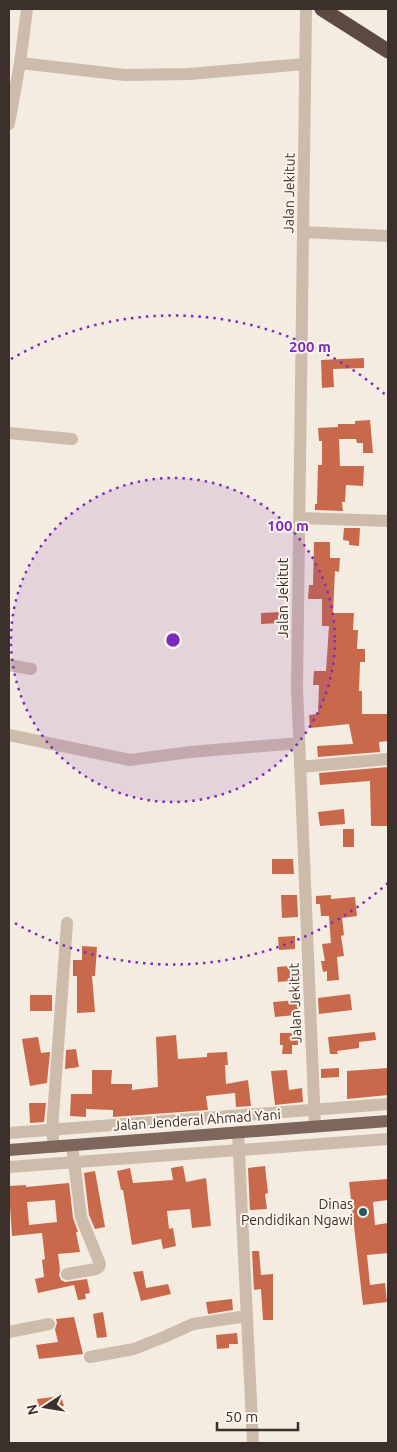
<svg xmlns="http://www.w3.org/2000/svg" width="397" height="1452" font-family="Ubuntu,sans-serif">
	<style>
		.building { fill: #c8694b; fill-rule: evenodd }
		.lines { fill: none; stroke-linecap: round; stroke-linejoin: round }
		.minor { stroke: #cdbbac; stroke-width: 12 }
		.major { stroke: #7d675c; stroke-width: 12 }
		.highway { stroke: #5c4a42; stroke-width: 15 }
		.ring { fill: none; stroke: #7b2cbf; stroke-width: 2.5; stroke-dasharray: 2.5 5 }
		.poi-dot { fill: #1f5a5e; stroke: #fbf5ee; stroke-width: 2 }
		.labels { text-anchor: middle; stroke-width: 4; stroke-linejoin: round; paint-order: stroke }
		.street-label { font-size: 14px; fill: #3b302b; stroke: #fbf5ee }
		.poi-label { font-size: 14px; fill: #3b302b; stroke: #fbf5ee; text-anchor: end }
		.centre { fill: #7b2cbf; stroke: #fbf5ee; stroke-width: 2.5 }
		.ring-label { font-size: 15px; text-anchor: middle; font-weight: bold; fill: #7b2cbf; stroke: #fbf5ee; stroke-width: 4; stroke-linejoin: round; paint-order: stroke }
	</style>
	<rect width="100%" height="100%" fill="#f4ebe1"/>
	<path class="building" d="M 364,358 L 364,368 L 333,369 L 334,387 L 322,388 L 321,360 Z
		M 370,420 L 373,453 L 363,453 L 363,443 L 357,443 L 356,439 L 339,439 L 340,466 L 364,466 L 363,486 L 346,485 L 345,502 L 342,502 L 343,511 L 315,510 L 315,504 L 317,504 L 318,465 L 322,465 L 322,441 L 319,441 L 318,428 L 338,427 L 338,424 L 355,424 L 355,421 Z
		M 344,528 L 360,528 L 359,546 L 349,545 L 349,541 L 343,540 Z
		M 314,542 L 330,542 L 330,558 L 340,558 L 339,572 L 335,571 L 333,613 L 354,613 L 353,630 L 358,630 L 357,649 L 365,649 L 365,662 L 360,662 L 359,691 L 362,691 L 362,714 L 388,714 L 388,741 L 379,742 L 380,752 L 318,757 L 317,746 L 353,744 L 349,724 L 310,728 L 309,715 L 318,714 L 319,685 L 313,685 L 314,671 L 326,671 L 329,626 L 322,626 L 322,599 L 308,599 L 309,585 L 313,585 Z
		M 280,612 L 280,623 L 261,624 L 261,613 Z
		M 388,767 L 388,826 L 371,826 L 370,781 L 320,785 L 319,773 Z
		M 344,809 L 345,824 L 320,826 L 318,812 Z
		M 343,829 L 354,829 L 354,847 L 343,847 Z
		M 272,859 L 293,859 L 294,874 L 272,874 Z
		M 281,895 L 297,895 L 298,917 L 282,918 Z
		M 331,895 L 331,899 L 355,897 L 357,916 L 342,918 L 344,935 L 341,936 L 344,956 L 337,957 L 339,980 L 327,981 L 327,971 L 323,972 L 321,961 L 325,961 L 322,944 L 331,943 L 329,916 L 321,916 L 320,904 L 316,904 L 316,896 Z
		M 295,936 L 295,949 L 279,950 L 278,937 Z
		M 82,946 L 97,947 L 95,976 L 92,976 L 95,1012 L 77,1013 L 77,976 L 73,976 L 73,960 L 82,960 Z
		M 288,966 L 298,966 L 298,972 L 301,972 L 301,983 L 289,984 L 289,981 L 278,982 L 277,967 Z
		M 350,994 L 352,1010 L 319,1014 L 318,998 Z
		M 30,995 L 52,995 L 52,1011 L 30,1011 Z
		M 297,1000 L 298,1009 L 295,1010 L 295,1015 L 275,1017 L 273,1002 Z
		M 375,1032 L 376,1040 L 359,1042 L 359,1048 L 337,1051 L 338,1054 L 330,1054 L 328,1037 Z
		M 280,1033 L 298,1033 L 298,1045 L 292,1045 L 292,1054 L 282,1054 L 283,1045 L 280,1045 Z
		M 176,1035 L 178,1059 L 207,1057 L 207,1053 L 227,1052 L 228,1065 L 225,1065 L 226,1084 L 248,1080 L 251,1106 L 236,1107 L 235,1093 L 206,1096 L 208,1110 L 113,1117 L 113,1110 L 86,1109 L 86,1117 L 70,1116 L 71,1094 L 92,1094 L 92,1070 L 112,1070 L 111,1084 L 132,1084 L 132,1090 L 158,1087 L 156,1037 Z
		M 38,1037 L 41,1053 L 50,1052 L 47,1083 L 30,1086 L 22,1039 Z
		M 76,1049 L 79,1067 L 65,1069 L 66,1050 Z
		M 339,1068 L 339,1077 L 321,1078 L 321,1069 Z
		M 388,1068 L 388,1095 L 347,1099 L 347,1071 Z
		M 287,1070 L 289,1090 L 302,1088 L 303,1102 L 275,1105 L 271,1071 Z
		M 29,1103 L 46,1103 L 44,1122 L 30,1123 Z
		M 183,1166 L 186,1182 L 206,1178 L 211,1226 L 192,1228 L 190,1209 L 167,1211 L 169,1229 L 173,1228 L 176,1246 L 163,1249 L 161,1239 L 132,1245 L 123,1190 L 121,1190 L 117,1171 L 130,1168 L 133,1183 L 173,1180 L 171,1168 Z
		M 265,1166 L 268,1193 L 265,1194 L 267,1209 L 250,1210 L 248,1168 Z
		M 95,1171 L 105,1227 L 95,1229 L 89,1215 L 84,1173 Z
		M 388,1179 L 388,1200 L 373,1202 L 375,1225 L 388,1223 L 388,1253 L 367,1255 L 370,1285 L 385,1283 L 387,1302 L 363,1305 L 349,1182 Z
		M 69,1183 L 73,1218 L 78,1232 L 76,1232 L 80,1252 L 58,1254 L 60,1270 L 59,1275 L 61,1280 L 65,1282 L 87,1279 L 90,1293 L 85,1294 L 86,1299 L 78,1300 L 74,1285 L 38,1293 L 35,1279 L 44,1277 L 42,1260 L 45,1259 L 42,1233 L 12,1236 L 9,1192 L 9,1186 L 26,1185 L 26,1187 ZM 55,1200 L 57,1222 L 29,1225 L 27,1202 Z
		M 252,1251 L 259,1251 L 261,1275 L 273,1274 L 273,1320 L 263,1320 L 261,1289 L 254,1290 Z
		M 143,1271 L 146,1288 L 168,1284 L 171,1294 L 141,1301 L 133,1272 Z
		M 232,1299 L 233,1310 L 208,1314 L 206,1302 Z
		M 103,1312 L 107,1337 L 97,1338 L 93,1314 Z
		M 74,1317 L 83,1354 L 39,1359 L 36,1345 L 58,1342 L 55,1329 L 57,1323 L 56,1319 Z
		M 237,1333 L 238,1344 L 229,1344 L 229,1348 L 217,1349 L 216,1335 Z
		M 61,1396 L 64,1406 L 39,1410 L 37,1399 Z"/>
	<g class="lines">
		<path class="minor" d="M 306,9 L 297,688 L 315,1126
			M 20,63 L 125,75 L 189,74 L 305,64
			M 9,124 L 20,63 L 27,9
			M 303,232 L 388,236
			M 9,433 L 72,439
			M 300,518 L 388,521
			M 9,665 L 31,669
			M 9,735 L 130,760 L 190,752 L 299,743
			M 300,767 L 388,759
			M 238,1132 L 253,1443
			M 9,1133 L 388,1104
			M 54,1147 L 52,1130 L 67,923
			M 9,1167 L 388,1139
			M 67,1274 L 96,1269 L 99,1267 L 100,1264 L 81,1217 L 72,1145
			M 9,1332 L 49,1324
			M 90,1357 L 134,1349 L 164,1337 L 193,1324 L 247,1316"/>
		<path class="major" d="M 9,1150 L 388,1121"/>
		<path class="highway" d="M 322,9 L 388,51"/>
	</g>
	<circle cx="173" cy="640" r="162" fill="#7b2cbf" fill-opacity=".12"/>
	<g class="ring">
		<circle cx="173" cy="640" r="162"/>
		<path d="M388 883A324 324 0 0 1 11 921M11 359A324 324 0 0 1 388 397"/>
	</g>
	<circle class="poi-dot" cx="363" cy="1212" r="5"/>
	<g class="labels">
		<g class="street-label">
			<text transform="translate(289 193) rotate(-89)" y="5">Jalan Jekitut</text>
			<text transform="translate(283 598) rotate(-90)" y="5">Jalan Jekitut</text>
			<text transform="translate(295 1003) rotate(-92)" y="5">Jalan Jekitut</text>
			<text transform="translate(197 1120) rotate(-4)" y="5">Jalan Jenderal Ahmad Yani</text>
		</g>
		<g class="poi-label">
			<text x="353" y="1209">Dinas<tspan x="353" dy="16">Pendidikan Ngawi</tspan></text>
		</g>
	</g>
	<circle cx="173" cy="640" r="8" class="centre"/>
	<g class="ring-label">
		<text x="310" y="352">200 m</text>
		<text x="288" y="531">100 m</text>
	</g>
	<rect width="397" height="1452" fill="none" stroke="#3b302b" stroke-width="20"/>
	<g transform="translate(45 1407) rotate(258)" stroke="#fbf5ee" stroke-width="4" paint-order="stroke">
	<path d="M0-4L9 19L0 12L-9 19Z" fill="#3b302b"/>
	<text y="-8" font-size="14" font-weight="bold" text-anchor="middle" fill="#3b302b">N</text>
	</g>
	<path d="M217 1422v8h81v-8" fill="none" stroke="#3b302b" stroke-width="2.5"/>
	<text x="225" y="1422" font-size="15" fill="#3b302b" stroke="#fbf5ee" stroke-width="4" paint-order="stroke">50 m</text>
</svg>
